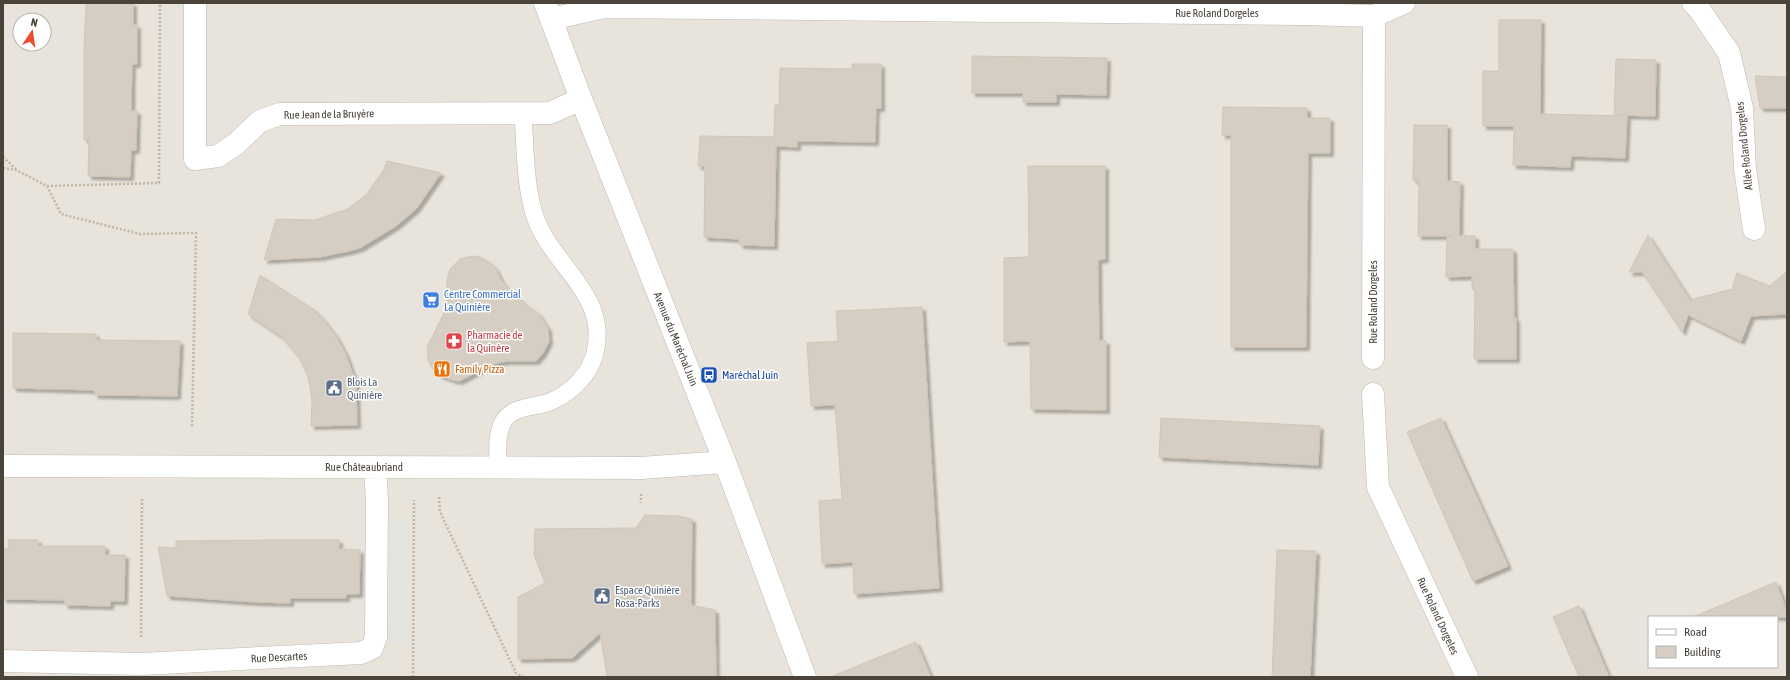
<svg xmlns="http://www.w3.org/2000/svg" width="1790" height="680" font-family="'Asap Condensed',sans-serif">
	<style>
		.residential { fill: #e8e4db; fill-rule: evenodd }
		.parking { fill: #e4e3e0 }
		.building { fill: #d6cec2; stroke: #d0c6b6; filter: url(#shadow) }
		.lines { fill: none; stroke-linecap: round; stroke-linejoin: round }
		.service-casing { stroke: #c0baaf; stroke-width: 18 }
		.minor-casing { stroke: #c0baaf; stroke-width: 23 }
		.path { stroke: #c1b6a2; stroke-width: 2.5; stroke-dasharray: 2 2; stroke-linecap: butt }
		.service { stroke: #fff; stroke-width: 17 }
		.minor { stroke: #fff; stroke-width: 22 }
		.labels { text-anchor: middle; stroke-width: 3; stroke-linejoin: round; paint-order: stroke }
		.street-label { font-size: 11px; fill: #49433a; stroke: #fff }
		.shop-label { font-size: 11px; fill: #366cbe; stroke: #fff; text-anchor: start }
		.health-label { font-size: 11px; fill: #be3a42; stroke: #fff; text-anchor: start }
		.food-label { font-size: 11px; fill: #c56008; stroke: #fff; text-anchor: start }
		.transit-label { font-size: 11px; fill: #164399; stroke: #fff; text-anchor: start }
		.service-label { font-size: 11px; fill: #4e5e75; stroke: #fff; text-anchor: start }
	</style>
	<defs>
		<filter id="shadow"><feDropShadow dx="3.5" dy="3.5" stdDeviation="1" flood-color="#0004"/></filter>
	</defs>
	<rect width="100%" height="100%" fill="#f5f2ec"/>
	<path class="residential" d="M 3,3 L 1787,3 L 1787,677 L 3,677 ZM 20,20 L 44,20 L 44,44 L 20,44 ZM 1649,617 L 1777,617 L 1777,667 L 1649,667 Z"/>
	<path class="parking" d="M 386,519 L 408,519 L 408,643 L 386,643 Z"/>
	<path class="building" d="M 86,3 L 133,3 L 133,25 L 137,25 L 137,64 L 132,64 L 131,111 L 137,111 L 136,150 L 131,150 L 130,177 L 88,176 L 89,139 L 84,140 L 84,50 Z
		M 1499,20 L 1541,20 L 1540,114 L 1627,116 L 1625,158 L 1571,156 L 1570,167 L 1513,165 L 1514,126 L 1483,126 L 1483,71 L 1499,71 Z
		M 972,56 L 1107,58 L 1106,95 L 1056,94 L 1056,102 L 1023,102 L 1023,93 L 972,93 Z
		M 1616,59 L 1656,60 L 1655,116 L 1614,115 Z
		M 852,64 L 881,64 L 881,108 L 876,108 L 875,142 L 797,141 L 797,147 L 776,146 L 774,246 L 740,245 L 739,239 L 704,237 L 705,166 L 698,166 L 700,136 L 774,137 L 775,105 L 779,105 L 780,68 L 852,69 Z
		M 1755,76 L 1787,77 L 1787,108 L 1760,108 Z
		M 1223,107 L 1307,108 L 1307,118 L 1330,118 L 1330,153 L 1308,153 L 1306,347 L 1231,347 L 1231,135 L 1222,135 Z
		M 1414,125 L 1447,125 L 1447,181 L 1460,182 L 1459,236 L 1475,236 L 1475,249 L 1513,249 L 1514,318 L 1516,318 L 1516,359 L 1474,359 L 1475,289 L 1472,289 L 1472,276 L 1446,277 L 1447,236 L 1452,236 L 1418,236 L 1419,181 L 1413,180 Z
		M 387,161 L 441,173 L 416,209 L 396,226 L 360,248 L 349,251 L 320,257 L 264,260 L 276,219 L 315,220 L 347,209 L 366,195 L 383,171 Z
		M 1028,166 L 1105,166 L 1105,259 L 1098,260 L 1099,341 L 1106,341 L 1106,410 L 1031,409 L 1030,341 L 1004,342 L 1004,258 L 1029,257 Z
		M 1648,235 L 1690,300 L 1732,289 L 1737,273 L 1770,286 L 1787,271 L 1787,314 L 1751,316 L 1741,341 L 1688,315 L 1682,332 L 1642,272 L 1629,272 Z
		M 478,256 L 489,262 L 495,268 L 501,280 L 508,288 L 526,305 L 538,313 L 548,328 L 549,341 L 543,353 L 536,361 L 507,361 L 492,364 L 459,381 L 453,380 L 439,375 L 433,369 L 428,361 L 427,347 L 445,311 L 447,300 L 447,280 L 450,269 L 460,259 L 467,257 Z
		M 260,275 L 313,309 L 323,319 L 336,336 L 346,355 L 356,383 L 357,425 L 311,426 L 312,400 L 310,386 L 308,377 L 299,357 L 281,336 L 248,314 Z
		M 922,307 L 939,588 L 854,594 L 853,562 L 822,564 L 819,501 L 842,499 L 835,405 L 811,406 L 807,343 L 838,341 L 836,311 Z
		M 13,333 L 96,334 L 96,340 L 180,341 L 177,396 L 95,395 L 94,390 L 13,388 Z
		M 1161,418 L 1320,426 L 1318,465 L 1159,457 Z
		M 1441,418 L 1508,566 L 1473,581 L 1407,432 Z
		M 645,515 L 678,516 L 692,519 L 691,605 L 715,610 L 716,676 L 607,676 L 600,633 L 572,658 L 518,659 L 518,597 L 545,583 L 534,555 L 535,529 L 636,528 Z
		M 8,540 L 38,540 L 38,546 L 105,546 L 105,555 L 125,555 L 124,601 L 110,601 L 110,606 L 65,605 L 64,600 L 3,599 L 3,549 L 9,548 Z
		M 276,540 L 339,540 L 339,549 L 360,550 L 359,594 L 346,594 L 346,598 L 290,598 L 290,603 L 255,602 L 167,596 L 158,547 L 176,548 L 176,541 Z
		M 1277,550 L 1316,551 L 1310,677 L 1272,677 Z
		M 1776,582 L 1787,612 L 1787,617 L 1693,617 Z
		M 1579,606 L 1609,677 L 1579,677 L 1553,617 Z
		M 916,642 L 931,677 L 833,677 L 833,676 Z"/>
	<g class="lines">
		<defs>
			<path id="service" d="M 498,466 C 498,451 496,436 503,422 C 512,405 537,408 552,401 C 572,392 590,374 595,353 C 610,292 547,264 533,210 C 525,181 525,144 523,113"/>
			<path id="minor" d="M 195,3 L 195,159 L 218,156 L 236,144 L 260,121 L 280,114 L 550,113 L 581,99
				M 545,3 L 581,99 L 725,462 L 805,677
				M 1693,3 L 1699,9 L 1729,53 L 1742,108 L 1745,169 L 1754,229
				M 1374,16 L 1404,3
				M 551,19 L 604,7 L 1304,14 L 1374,16 L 1373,358
				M 1373,394 L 1378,487 L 1467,677
				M 3,466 L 641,468 L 725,462
				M 3,661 L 141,664 L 361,653 L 372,648 L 376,637 L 377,501 L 375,467"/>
		</defs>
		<use href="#service" class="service-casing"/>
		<use href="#minor" class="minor-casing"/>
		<path class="path" d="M 3,157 L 16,169
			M 3,168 L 16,170 L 47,186 L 61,214 L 140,234 L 196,233 L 192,427
			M 47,186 L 159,183 L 160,3
			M 641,494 L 641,503
			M 439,497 L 440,512 L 516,673 L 524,677
			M 141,637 L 142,499
			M 413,677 L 414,500"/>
		<use href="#service" class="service"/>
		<use href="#minor" class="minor"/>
	</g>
	<defs>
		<symbol id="supermarket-square" viewBox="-11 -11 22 22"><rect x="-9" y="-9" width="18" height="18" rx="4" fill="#3f7fe0" stroke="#fff"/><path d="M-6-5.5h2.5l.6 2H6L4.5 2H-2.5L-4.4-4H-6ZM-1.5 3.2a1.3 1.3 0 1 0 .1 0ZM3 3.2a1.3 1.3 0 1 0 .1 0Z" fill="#fff"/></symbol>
		<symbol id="pharmacy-square" viewBox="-11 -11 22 22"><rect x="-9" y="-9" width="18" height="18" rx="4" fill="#e0444e" stroke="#fff"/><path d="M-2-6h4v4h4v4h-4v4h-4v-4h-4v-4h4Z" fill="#fff"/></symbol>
		<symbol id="restaurant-square" viewBox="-11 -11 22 22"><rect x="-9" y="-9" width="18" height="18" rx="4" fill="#e8710a" stroke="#fff"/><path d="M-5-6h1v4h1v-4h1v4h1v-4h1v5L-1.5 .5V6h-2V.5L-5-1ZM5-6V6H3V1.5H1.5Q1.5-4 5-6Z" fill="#fff"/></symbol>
		<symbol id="bus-square" viewBox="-11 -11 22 22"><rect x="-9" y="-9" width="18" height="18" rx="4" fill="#1a4fb4" stroke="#fff"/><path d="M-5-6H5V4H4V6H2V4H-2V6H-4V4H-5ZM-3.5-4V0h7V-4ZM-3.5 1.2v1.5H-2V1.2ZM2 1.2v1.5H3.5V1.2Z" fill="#fff"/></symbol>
		<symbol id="civic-square" viewBox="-11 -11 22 22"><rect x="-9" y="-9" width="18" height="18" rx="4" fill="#5c6f8a" stroke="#fff"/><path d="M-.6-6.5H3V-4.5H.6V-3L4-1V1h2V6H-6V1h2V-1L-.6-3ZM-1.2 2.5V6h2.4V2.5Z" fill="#fff"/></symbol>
	</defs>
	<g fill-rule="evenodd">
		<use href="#supermarket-square" x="421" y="290" width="20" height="20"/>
		<use href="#pharmacy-square" x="444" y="331" width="20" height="20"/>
		<use href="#restaurant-square" x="432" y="359" width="20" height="20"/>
		<use href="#bus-square" x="699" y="365" width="20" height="20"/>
		<use href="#civic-square" x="324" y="378" width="20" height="20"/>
		<use href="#civic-square" x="592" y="586" width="20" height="20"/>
	</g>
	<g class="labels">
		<g class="street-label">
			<text x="1217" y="17">Rue Roland Dorgeles</text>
			<text transform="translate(329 114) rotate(-1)" y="4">Rue Jean de la Bruyère</text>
			<text transform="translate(1744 146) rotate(-96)" y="4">Allée Roland Dorgeles</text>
			<text transform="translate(1373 302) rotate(-90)" y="4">Rue Roland Dorgeles</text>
			<text transform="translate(676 339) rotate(68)" y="4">Avenue du Maréchal Juin</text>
			<text x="364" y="471">Rue Châteaubriand</text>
			<text transform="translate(1438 616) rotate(65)" y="4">Rue Roland Dorgeles</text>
			<text transform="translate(279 657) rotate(-3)" y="4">Rue Descartes</text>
		</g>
		<g class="shop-label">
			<text x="444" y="298">Centre Commercial<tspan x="444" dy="13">La Quinière</tspan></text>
		</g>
		<g class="health-label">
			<text x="467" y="339">Pharmacie de<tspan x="467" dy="13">la Quinère</tspan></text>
		</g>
		<g class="food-label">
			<text x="455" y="373">Family Pizza</text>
		</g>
		<g class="transit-label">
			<text x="722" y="379">Maréchal Juin</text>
		</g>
		<g class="service-label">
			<text x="347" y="386">Blois La<tspan x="347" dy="13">Quinière</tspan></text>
			<text x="615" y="594">Espace Quinière<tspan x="615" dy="13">Rosa-Parks</tspan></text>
		</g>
	</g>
	<rect width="1790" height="680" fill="none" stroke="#49433a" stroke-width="8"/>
	<rect x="1648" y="616" width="130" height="52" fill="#ffffff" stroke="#b6b4b0"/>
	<rect x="1656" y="629" width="20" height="6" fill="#ffffff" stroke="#b6b4b0"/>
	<text x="1684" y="636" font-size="12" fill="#49433a">Road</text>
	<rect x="1656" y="646" width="20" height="12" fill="#d6cec2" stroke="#b6b4b0"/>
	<text x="1684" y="656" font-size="12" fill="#49433a">Building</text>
	<g transform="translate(32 32) rotate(13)"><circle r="19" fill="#ffffff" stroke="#b6b4b0"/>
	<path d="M0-3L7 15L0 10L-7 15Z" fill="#ea4c2e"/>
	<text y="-6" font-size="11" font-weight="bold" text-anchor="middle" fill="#49433a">N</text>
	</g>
</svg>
